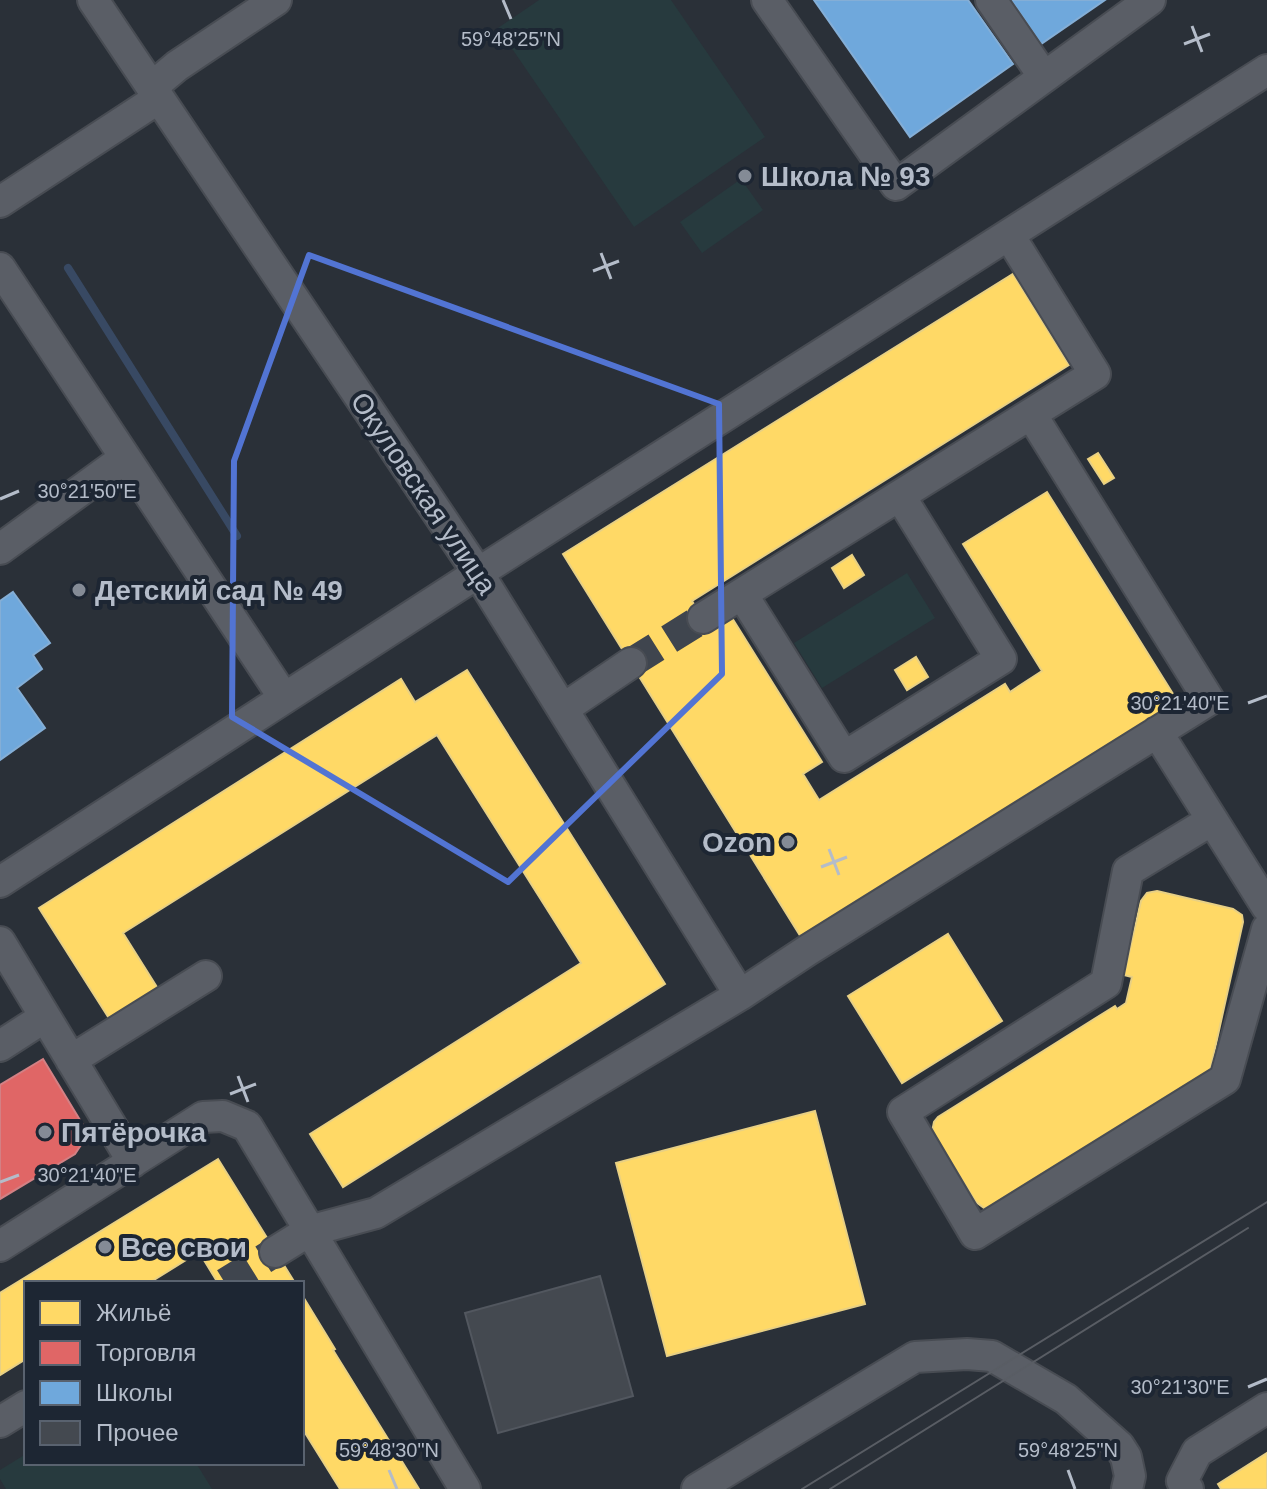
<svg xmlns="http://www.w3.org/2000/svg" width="1267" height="1489" font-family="Arial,sans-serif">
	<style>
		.green { fill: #273a3e }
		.homes { fill: #ffd966; stroke: #e8d084; stroke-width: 2 }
		.shops { fill: #e06666; stroke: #d38084; stroke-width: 2 }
		.schools { fill: #6fa8dc; stroke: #84aed6; stroke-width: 2 }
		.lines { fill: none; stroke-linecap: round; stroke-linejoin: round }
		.stream { stroke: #384963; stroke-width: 8 }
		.building { fill: #444950; stroke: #52575f; stroke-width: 2 }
		.minor-tunnel { stroke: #3f454e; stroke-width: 30; stroke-dasharray: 30 15; stroke-linecap: butt }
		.minor-casing { stroke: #484c53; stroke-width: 34 }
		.minor { stroke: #5a5e66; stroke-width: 30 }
		.tram { stroke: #595d64; stroke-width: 2 }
		.marked { fill: none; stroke: #5274d3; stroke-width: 6; stroke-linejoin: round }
		.ticks { fill: none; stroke: #b4bcc9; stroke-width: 3 }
		.poi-dot { fill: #848b96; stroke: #1d2633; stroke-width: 3 }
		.labels { text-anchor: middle; stroke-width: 8; stroke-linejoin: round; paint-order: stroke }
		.poi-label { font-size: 28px; font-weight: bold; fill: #b4bcc9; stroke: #1d2633; text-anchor: start }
		.street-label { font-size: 28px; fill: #b4bcc9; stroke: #1d2633 }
		.ticks-label { font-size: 20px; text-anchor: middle; fill: #b4bcc9; stroke: #1d2633; stroke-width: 8; stroke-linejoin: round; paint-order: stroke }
	</style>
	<rect width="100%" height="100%" fill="#2a3038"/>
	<path class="green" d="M 539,0 L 671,0 L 765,137 L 634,227 L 498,28 Z
		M 741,179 L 763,210 L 702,253 L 680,222 Z
		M 907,573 L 935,618 L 822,688 L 794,643 Z
		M 26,1454 L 26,1463 L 196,1463 L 212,1489 L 6,1489 L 0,1479 L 0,1470 Z"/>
	<path class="homes" d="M 1013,274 L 1069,365 L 692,601 L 708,626 L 729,613 L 822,762 L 803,774 L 819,800 L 1005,684 L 1010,692 L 1042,671 L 963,544 L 1047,492 L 1178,702 L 801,937 L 563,554 Z
		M 1098,453 L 1114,478 L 1104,484 L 1088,459 Z
		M 852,555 L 864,575 L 844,588 L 832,568 Z
		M 916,657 L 928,677 L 907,690 L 895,670 Z
		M 467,670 L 665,984 L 343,1187 L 310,1134 L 581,963 L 437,735 L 123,933 L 160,992 L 112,1023 L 39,908 L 401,679 L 415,702 Z
		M 1157,891 L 1233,909 L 1242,915 L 1243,922 L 1210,1071 L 991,1207 L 984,1208 L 976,1202 L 932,1132 L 934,1122 L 938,1117 L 1115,1006 L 1117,1009 L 1126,1003 L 1132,977 L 1124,975 L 1141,901 L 1147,893 Z
		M 948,934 L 1002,1021 L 902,1083 L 848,996 Z
		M 815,1111 L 865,1304 L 667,1356 L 616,1163 Z
		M 218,1159 L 295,1283 L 218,1283 L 199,1252 L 149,1283 L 26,1283 L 26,1359 L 0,1375 L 0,1293 Z
		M 302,1295 L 335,1349 L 333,1350 L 419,1489 L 340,1489 L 302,1428 Z
		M 1267,1453 L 1267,1489 L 1221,1489 L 1218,1484 Z"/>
	<path class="shops" d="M 43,1059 L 83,1125 L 81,1145 L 75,1154 L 0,1199 L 0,1085 Z"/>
	<path class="schools" d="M 814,0 L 968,0 L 1013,64 L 910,137 Z
		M 1011,0 L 1105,0 L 1041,44 Z
		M 13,592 L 50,643 L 33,655 L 42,669 L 17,688 L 45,728 L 0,760 L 0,601 Z"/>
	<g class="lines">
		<path class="stream" d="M 68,268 L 237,536"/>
	</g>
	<path class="building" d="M 600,1276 L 633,1396 L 498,1433 L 465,1313 Z"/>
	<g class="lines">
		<path class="minor-tunnel" d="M 631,663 L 703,618
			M 225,1283 L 275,1252"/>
		<defs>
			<path id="minor" d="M 93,0 L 478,573 L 740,995
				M 767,0 L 896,185 L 1150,0
				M 991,0 L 1044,77
				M 152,87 L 177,66 L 276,0
				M 0,202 L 159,98
				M 0,268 L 284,698
				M 0,549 L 125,458
				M 742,594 L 844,757 L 1001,659 L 900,496
				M 703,618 L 1095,374 L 1009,235
				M 563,709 L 631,663
				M 1157,732 L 1267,907
				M 1212,820 L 1128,871 L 1106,983 L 903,1112 L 975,1234 L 1225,1079 L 1267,929
				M 0,882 L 478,573 L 1267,70
				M 0,942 L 133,1162
				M 0,1046 L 45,1017
				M 71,1060 L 206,976
				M 0,1246 L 203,1117 L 223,1116 L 247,1126 L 465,1489
				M 275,1252 L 309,1231 L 376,1213 L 740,995 L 808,950 L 1209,700 L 1031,414
				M 0,1422 L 26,1406
				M 697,1489 L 915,1357 L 967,1354 L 992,1356 L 1066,1399 L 1119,1446 L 1126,1457 L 1130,1476 L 1127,1489
				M 1188,1489 L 1182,1481 L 1197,1452 L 1267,1408"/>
		</defs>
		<use href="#minor" class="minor-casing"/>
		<use href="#minor" class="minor"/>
		<path class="tram" d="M 802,1489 L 1267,1202
			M 830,1489 L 1248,1228"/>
	</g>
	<path class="marked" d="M 309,255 L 719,404 L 722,674 L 508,882 L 232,717 L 234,461 Z"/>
	<path class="ticks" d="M 503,0 L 511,19M 1192,26 L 1202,52M 1184,44 L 1210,34M 601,253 L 611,279M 593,271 L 619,261M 0,499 L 19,491M 1248,703 L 1267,696M 829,849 L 839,875M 821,867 L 847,857M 238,1076 L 248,1102M 230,1094 L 256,1084M 0,1182 L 19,1175M 1248,1387 L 1267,1379M 389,1470 L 397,1489M 1068,1470 L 1075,1489"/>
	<g class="poi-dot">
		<circle cx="745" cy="176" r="8"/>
		<circle cx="79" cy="590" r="8"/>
		<circle cx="788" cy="842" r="8"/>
		<circle cx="45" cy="1132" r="8"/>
		<circle cx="105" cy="1247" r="8"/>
	</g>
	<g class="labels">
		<g class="poi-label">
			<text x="761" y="186">Школа № 93</text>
			<text x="95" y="600">Детский сад № 49</text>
			<text x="772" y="852" text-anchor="end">Ozon</text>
			<text x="61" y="1142">Пятёрочка</text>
			<text x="121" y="1257">Все свои</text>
		</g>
		<g class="street-label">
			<text transform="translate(424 493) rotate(56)" y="10">Окуловская улица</text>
		</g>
	</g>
	<g class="ticks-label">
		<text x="511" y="46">59°48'25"N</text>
		<text x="87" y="498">30°21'50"E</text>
		<text x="1180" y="710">30°21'40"E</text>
		<text x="87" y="1182">30°21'40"E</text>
		<text x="1180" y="1394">30°21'30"E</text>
		<text x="389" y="1457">59°48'30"N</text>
		<text x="1068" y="1457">59°48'25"N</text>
	</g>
	<rect x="24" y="1281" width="280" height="184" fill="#1d2633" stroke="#59626f" stroke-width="2"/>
	<rect x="40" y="1301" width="40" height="24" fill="#ffd966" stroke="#59626f" stroke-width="2"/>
	<text x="96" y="1321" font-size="24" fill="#b4bcc9">Жильё</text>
	<rect x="40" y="1341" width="40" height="24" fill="#e06666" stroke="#59626f" stroke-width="2"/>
	<text x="96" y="1361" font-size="24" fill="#b4bcc9">Торговля</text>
	<rect x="40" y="1381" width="40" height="24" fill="#6fa8dc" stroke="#59626f" stroke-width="2"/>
	<text x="96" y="1401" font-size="24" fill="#b4bcc9">Школы</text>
	<rect x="40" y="1421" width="40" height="24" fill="#444950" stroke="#59626f" stroke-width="2"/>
	<text x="96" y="1441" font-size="24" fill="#b4bcc9">Прочее</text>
</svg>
